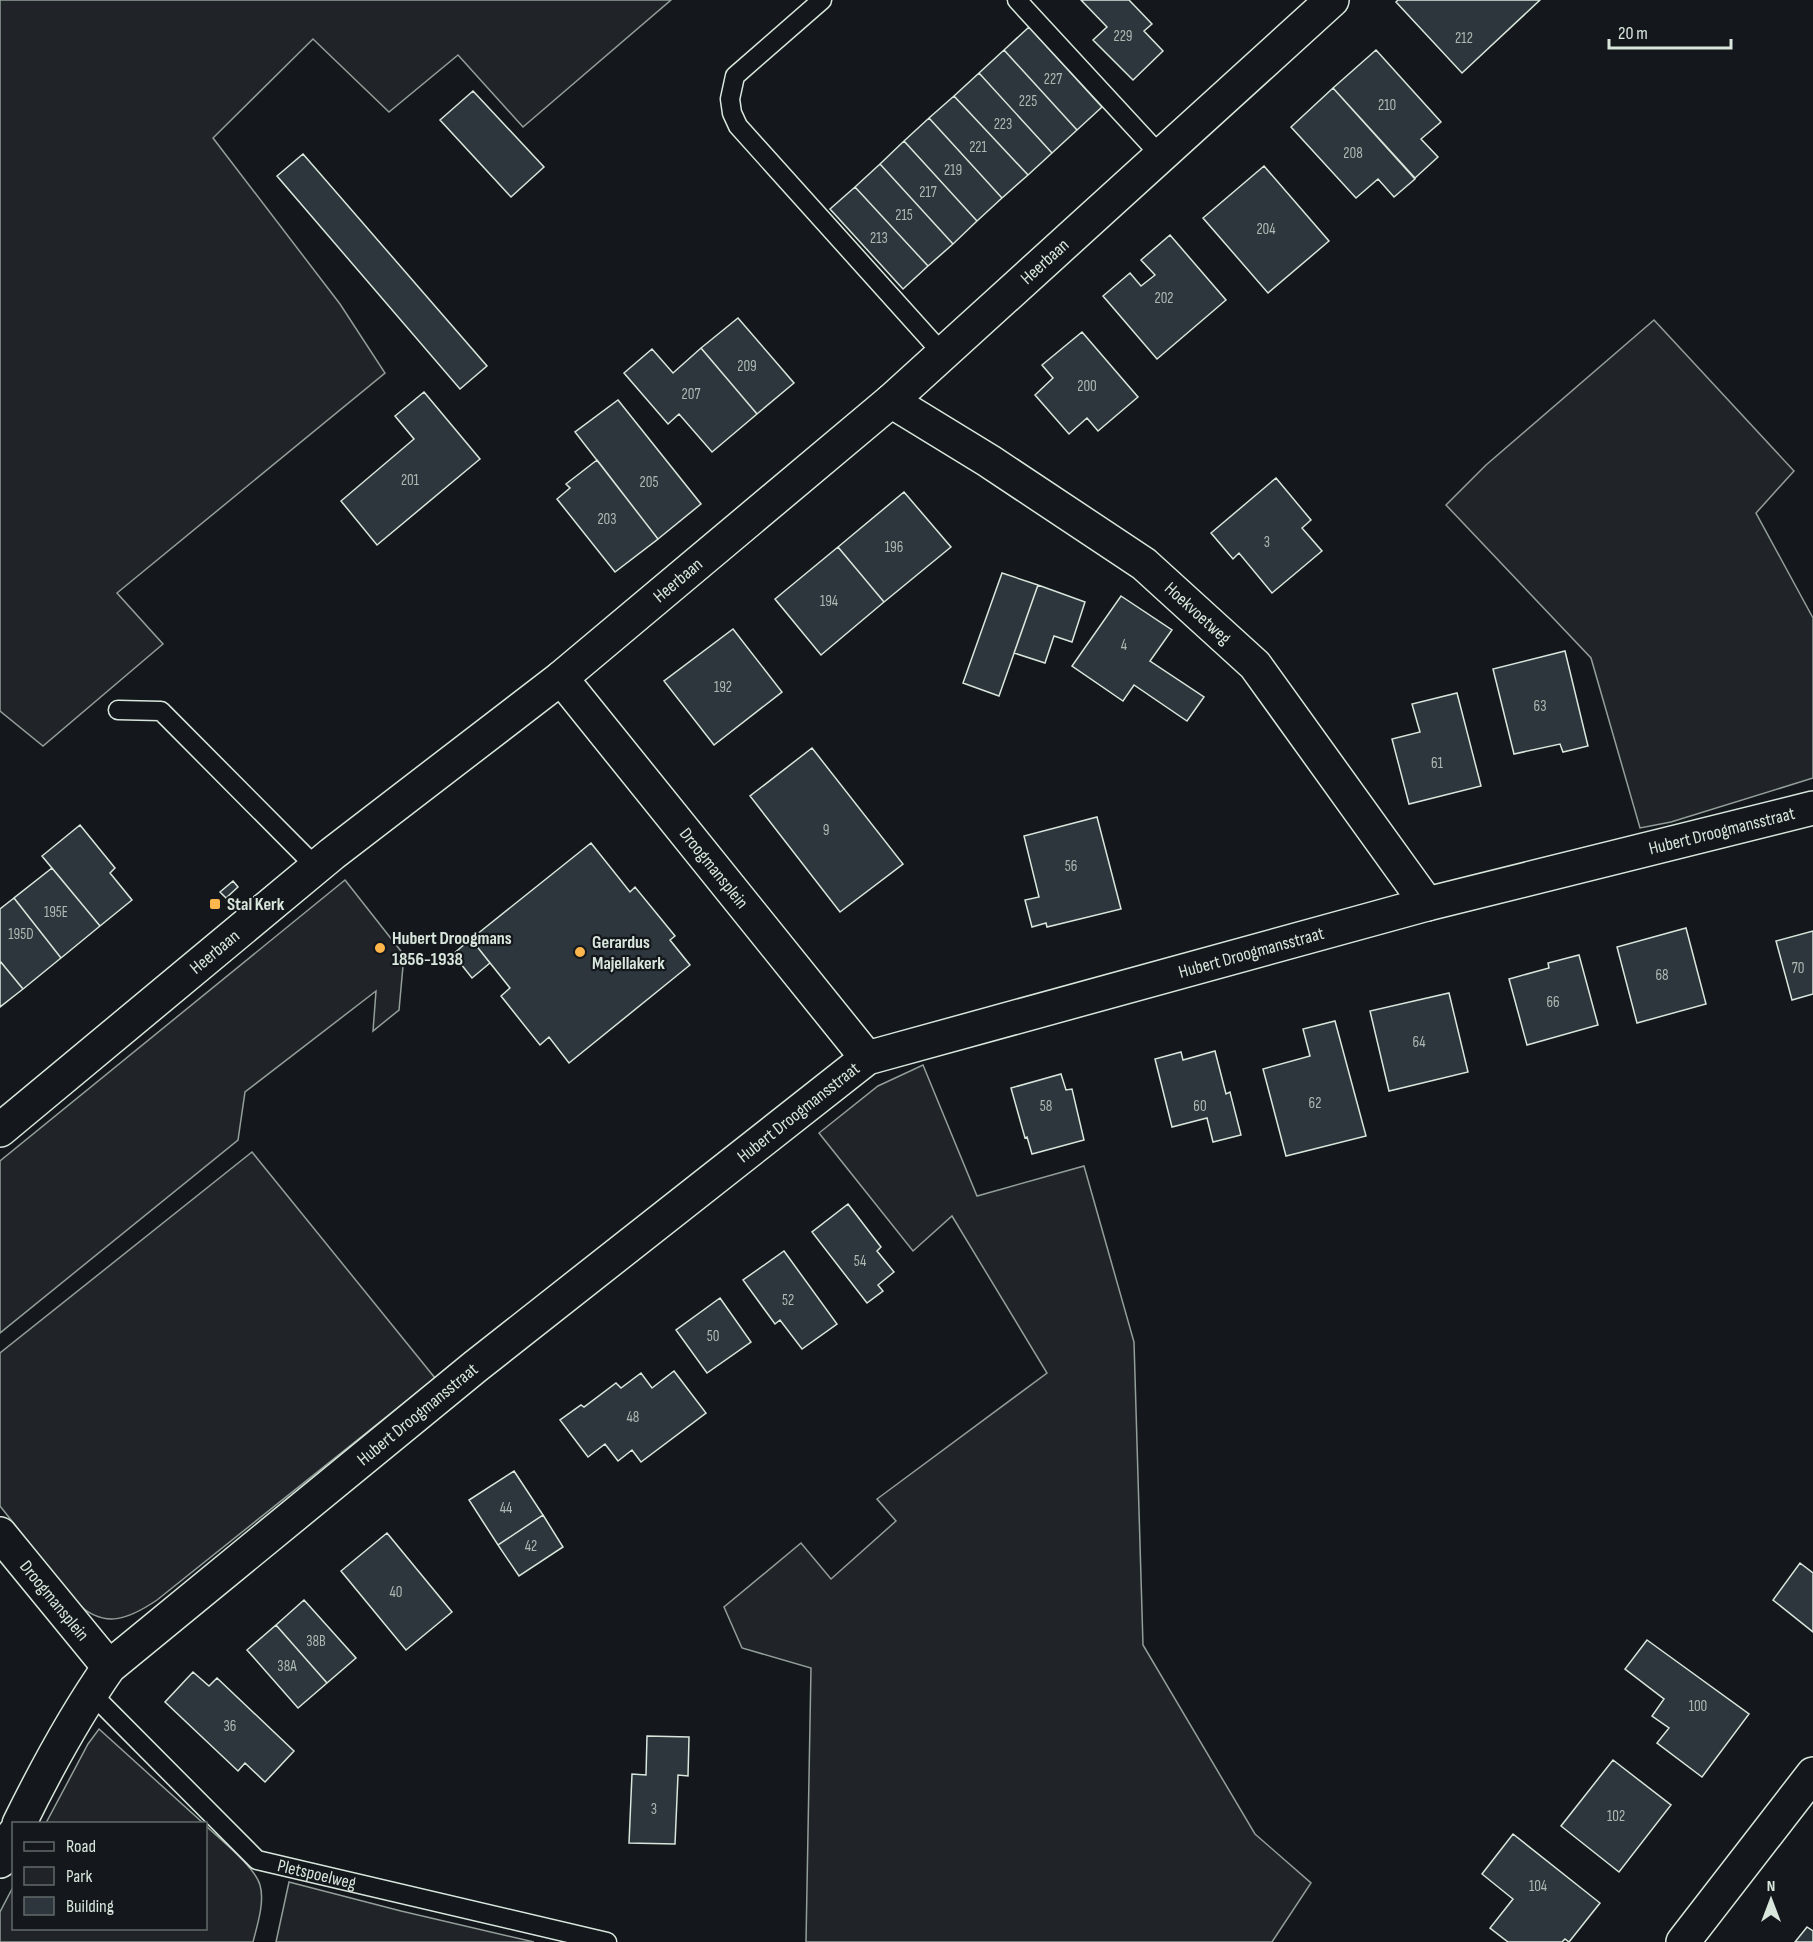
<svg xmlns="http://www.w3.org/2000/svg" width="1813" height="1942" font-family="'Sofia Sans Condensed',sans-serif">
	<style>
		.green { fill: #202428; stroke: #939e99; stroke-width: 1.5 }
		.building { fill: #2c363c; stroke: #d8e6dc; stroke-width: 1.5 }
		.lines { fill: none; stroke-linecap: round; stroke-linejoin: round }
		.lane-casing { stroke: #d8e6dc; stroke-width: 21 }
		.street-casing { stroke: #d8e6dc; stroke-width: 36 }
		.secondary-casing { stroke: #d8e6dc; stroke-width: 36 }
		.lane { stroke: #14181c; stroke-width: 18 }
		.street { stroke: #14181c; stroke-width: 33 }
		.secondary { stroke: #14181c; stroke-width: 33 }
		.poi-dot { fill: #ffb74d; stroke: #14181c; stroke-width: 2 }
		.labels { text-anchor: middle; stroke-width: 4.5; stroke-linejoin: round; paint-order: stroke }
		.number-label { font-size: 15px; fill: #adbab4 }
		.street-label { font-size: 18px; fill: #d8e6dc; stroke: #14181c }
		.poi-label { font-size: 18px; font-weight: bold; fill: #d8e6dc; stroke: #14181c; text-anchor: start }
	</style>
	<rect width="100%" height="100%" fill="#14181c"/>
	<path class="green" d="M 0,0 L 671,0 L 523,127 L 458,55 L 389,112 L 313,39 L 213,138 L 340,304 L 385,373 L 117,593 L 163,644 L 43,746 L 0,711 Z
		M 1654,320 L 1794,471 L 1756,513 L 1813,618 L 1813,778 L 1671,822 L 1640,828 L 1591,658 L 1446,505 L 1486,465 Z
		M 345,880 L 404,955 L 399,1010 L 373,1031 L 376,991 L 245,1092 L 238,1140 L 0,1333 L 0,1161 Z
		M 923,1065 L 977,1196 L 1084,1166 L 1134,1342 L 1143,1645 L 1255,1834 L 1311,1883 L 1272,1942 L 806,1942 L 811,1668 L 742,1648 L 724,1607 L 801,1543 L 831,1579 L 896,1521 L 877,1499 L 1047,1373 L 952,1216 L 913,1251 L 819,1133 L 878,1086 Z
		M 252,1152 L 435,1378 L 157,1600 C 129,1619 104,1630 76,1602 L 0,1506 L 0,1353 Z
		M 99,1729 L 203,1823 L 46,1823 L 88,1744 Z
		M 206,1826 C 220,1839 255,1867 260,1885 C 265,1902 257,1926 253,1942 L 0,1942 L 0,1912 L 13,1887 L 14,1928 L 206,1928 Z
		M 289,1882 L 401,1911 L 534,1942 L 276,1942 Z"/>
	<path class="building" d="M 1081,0 L 1129,0 L 1152,24 L 1144,31 L 1163,51 L 1133,80 L 1093,40 L 1107,27 Z
		M 1398,0 L 1540,0 L 1462,73 L 1396,2 Z
		M 1029,27 L 1102,107 L 1077,130 L 1004,50 Z
		M 1004,50 L 1077,130 L 1052,153 L 979,73 Z
		M 1376,50 L 1441,122 L 1421,139 L 1438,157 L 1415,178 L 1333,88 Z
		M 979,73 L 1052,153 L 1028,175 L 954,96 Z
		M 1333,88 L 1415,179 L 1394,197 L 1378,179 L 1356,198 L 1291,127 Z
		M 473,91 L 544,167 L 511,197 L 440,120 Z
		M 954,96 L 1028,175 L 1002,198 L 929,118 Z
		M 929,118 L 1002,198 L 977,221 L 904,141 Z
		M 904,141 L 977,221 L 953,244 L 880,164 Z
		M 303,154 L 487,366 L 460,389 L 277,176 Z
		M 880,164 L 953,244 L 928,266 L 855,187 Z
		M 1264,166 L 1329,241 L 1268,293 L 1203,218 Z
		M 855,187 L 928,266 L 903,289 L 830,209 Z
		M 1170,235 L 1226,300 L 1157,359 L 1103,296 L 1130,273 L 1141,286 L 1155,275 L 1141,260 Z
		M 738,318 L 794,383 L 757,414 L 701,348 Z
		M 1082,332 L 1138,397 L 1098,431 L 1087,418 L 1069,434 L 1035,395 L 1053,378 L 1042,365 Z
		M 701,348 L 757,414 L 712,452 L 679,414 L 668,424 L 624,373 L 652,349 L 673,373 Z
		M 424,392 L 480,459 L 377,545 L 341,501 L 414,439 L 395,416 Z
		M 618,400 L 701,504 L 658,539 L 575,432 Z
		M 597,460 L 658,539 L 615,572 L 557,499 L 570,488 L 566,484 Z
		M 1276,478 L 1311,520 L 1302,528 L 1322,551 L 1272,593 L 1239,553 L 1233,559 L 1211,533 Z
		M 904,492 L 951,547 L 884,602 L 838,547 Z
		M 838,547 L 884,602 L 821,655 L 775,599 Z
		M 1002,573 L 1038,585 L 999,696 L 963,683 Z
		M 1038,585 L 1085,602 L 1072,642 L 1054,636 L 1045,663 L 1014,653 Z
		M 1121,596 L 1172,630 L 1150,661 L 1204,697 L 1187,721 L 1134,685 L 1123,701 L 1072,666 Z
		M 733,629 L 782,692 L 714,745 L 664,681 Z
		M 1565,651 L 1588,746 L 1563,752 L 1560,744 L 1514,754 L 1493,669 Z
		M 1457,693 L 1481,786 L 1409,804 L 1392,739 L 1420,732 L 1412,704 Z
		M 812,748 L 903,864 L 840,912 L 750,796 Z
		M 1097,817 L 1121,909 L 1047,927 L 1046,923 L 1032,927 L 1025,900 L 1039,897 L 1024,836 Z
		M 80,825 L 115,868 L 110,873 L 132,900 L 100,926 L 42,856 Z
		M 591,843 L 630,892 L 635,887 L 675,936 L 670,940 L 690,965 L 569,1063 L 549,1037 L 540,1045 L 501,996 L 510,988 L 471,939 Z
		M 52,868 L 100,926 L 61,958 L 14,898 Z
		M 233,881 L 238,887 L 226,898 L 220,892 Z
		M 14,898 L 61,958 L 23,989 L 0,961 L 0,909 Z
		M 1686,928 L 1706,1004 L 1637,1023 L 1617,947 Z
		M 1813,931 L 1813,994 L 1792,1000 L 1776,941 Z
		M 471,939 L 490,963 L 472,978 L 453,954 Z
		M 1579,955 L 1598,1025 L 1527,1045 L 1509,979 L 1549,968 L 1548,963 Z
		M 0,961 L 23,989 L 0,1007 Z
		M 1449,993 L 1468,1072 L 1389,1091 L 1370,1011 Z
		M 1335,1021 L 1366,1136 L 1286,1156 L 1263,1069 L 1310,1056 L 1303,1029 Z
		M 1215,1051 L 1226,1094 L 1230,1092 L 1241,1135 L 1213,1142 L 1207,1118 L 1172,1127 L 1155,1059 L 1181,1052 L 1183,1060 Z
		M 1061,1074 L 1066,1090 L 1072,1089 L 1084,1140 L 1032,1154 L 1027,1137 L 1025,1138 L 1011,1088 Z
		M 848,1204 L 881,1247 L 877,1251 L 894,1272 L 878,1285 L 883,1291 L 867,1303 L 812,1232 Z
		M 784,1251 L 837,1324 L 802,1349 L 780,1320 L 775,1324 L 743,1280 Z
		M 720,1298 L 751,1342 L 707,1373 L 676,1330 Z
		M 674,1371 L 706,1413 L 641,1462 L 632,1450 L 618,1461 L 605,1444 L 588,1457 L 560,1420 L 581,1405 L 584,1407 L 616,1383 L 621,1388 L 641,1373 L 652,1388 Z
		M 514,1471 L 543,1515 L 498,1545 L 469,1500 Z
		M 543,1515 L 563,1547 L 519,1576 L 498,1545 Z
		M 387,1533 L 452,1612 L 406,1650 L 341,1571 Z
		M 1800,1563 L 1813,1573 L 1813,1632 L 1773,1600 Z
		M 304,1600 L 356,1658 L 327,1683 L 276,1625 Z
		M 276,1625 L 327,1683 L 298,1708 L 247,1650 Z
		M 1647,1640 L 1749,1714 L 1702,1777 L 1657,1743 L 1669,1728 L 1652,1716 L 1664,1699 L 1625,1669 Z
		M 193,1672 L 209,1686 L 217,1678 L 294,1751 L 265,1782 L 245,1763 L 238,1771 L 165,1702 Z
		M 647,1736 L 689,1737 L 688,1776 L 678,1775 L 675,1844 L 629,1843 L 632,1774 L 646,1775 Z
		M 1613,1760 L 1671,1805 L 1619,1872 L 1561,1826 Z
		M 1513,1834 L 1600,1903 L 1569,1942 L 1565,1939 L 1562,1942 L 1508,1942 L 1490,1928 L 1513,1899 L 1482,1874 Z
		M 1807,1927 L 1813,1931 L 1813,1942 L 1795,1942 Z"/>
	<g class="lines">
		<defs>
			<g id="lane">
				<path d="M 822,0 L 735,76 L 730,99 L 732,113 L 738,126 L 943,354"/>
				<path d="M 1017,0 L 1161,156"/>
				<path d="M 118,710 L 161,711 L 316,867"/>
				<path id="s1" d="M 91,1693 L 257,1860 L 607,1942"/>
			</g>
			<g id="street">
				<path id="s2" d="M 891,401 L 989,461 L 1144,564 L 1255,665 L 1427,904"/>
				<path id="s3" d="M 561,678 L 867,1058"/>
				<path id="s4" d="M 0,1534 L 109,1667"/>
				<path id="s5" d="M 19,1824 C 46,1769 74,1717 109,1667 L 476,1366 L 867,1058 L 1427,904 L 1813,808"/>
				<path d="M 0,1861 L 14,1834"/>
				<path d="M 1683,1942 L 1813,1774"/>
			</g>
			<g id="secondary">
				<path id="s6" d="M 0,1130 L 332,854 L 561,678 L 891,401 L 1332,0"/>
			</g>
		</defs>
		<use href="#lane" class="lane-casing"/>
		<use href="#street" class="street-casing"/>
		<use href="#secondary" class="secondary-casing"/>
		<use href="#lane" class="lane"/>
		<use href="#street" class="street"/>
		<use href="#secondary" class="secondary"/>
	</g>
	<g class="poi-dot">
		<rect x="209" y="898" width="12" height="12" rx="3"/>
		<circle cx="380" cy="948" r="6"/>
		<circle cx="580" cy="952" r="6"/>
	</g>
	<g class="labels">
		<g class="number-label">
			<text x="1123" y="41">229</text>
			<text x="1464" y="43">212</text>
			<text x="1053" y="84">227</text>
			<text x="1028" y="106">225</text>
			<text x="1387" y="110">210</text>
			<text x="1003" y="129">223</text>
			<text x="978" y="152">221</text>
			<text x="1353" y="158">208</text>
			<text x="953" y="175">219</text>
			<text x="928" y="197">217</text>
			<text x="904" y="220">215</text>
			<text x="1266" y="234">204</text>
			<text x="879" y="243">213</text>
			<text x="1164" y="303">202</text>
			<text x="747" y="371">209</text>
			<text x="1087" y="391">200</text>
			<text x="691" y="399">207</text>
			<text x="410" y="485">201</text>
			<text x="649" y="487">205</text>
			<text x="607" y="524">203</text>
			<text x="1267" y="547">3</text>
			<text x="894" y="552">196</text>
			<text x="829" y="606">194</text>
			<text x="1124" y="650">4</text>
			<text x="723" y="692">192</text>
			<text x="1540" y="711">63</text>
			<text x="1437" y="768">61</text>
			<text x="826" y="835">9</text>
			<text x="1071" y="871">56</text>
			<text x="56" y="917">195E</text>
			<text x="21" y="939">195D</text>
			<text x="1798" y="973">70</text>
			<text x="1662" y="980">68</text>
			<text x="1553" y="1007">66</text>
			<text x="1419" y="1047">64</text>
			<text x="1315" y="1108">62</text>
			<text x="1046" y="1111">58</text>
			<text x="1200" y="1111">60</text>
			<text x="860" y="1266">54</text>
			<text x="788" y="1305">52</text>
			<text x="713" y="1341">50</text>
			<text x="633" y="1422">48</text>
			<text x="506" y="1513">44</text>
			<text x="531" y="1551">42</text>
			<text x="396" y="1597">40</text>
			<text x="316" y="1646">38B</text>
			<text x="287" y="1671">38A</text>
			<text x="1698" y="1711">100</text>
			<text x="230" y="1731">36</text>
			<text x="654" y="1814">3</text>
			<text x="1616" y="1821">102</text>
			<text x="1538" y="1891">104</text>
		</g>
		<g class="street-label">
			<text dy="6" stroke="none"><textPath href="#s6" startOffset="1359">Heerbaan</textPath></text>
			<text dy="6" stroke="none"><textPath href="#s6" startOffset="873">Heerbaan</textPath></text>
			<text dy="6" stroke="none"><textPath href="#s2" startOffset="374">Hoekvoetweg</textPath></text>
			<text dy="6" stroke="none"><textPath href="#s5" startOffset="2038">Hubert Droogmansstraat</textPath></text>
			<text dy="6" stroke="none"><textPath href="#s3" startOffset="244">Droogmansplein</textPath></text>
			<text dy="6" stroke="none"><textPath href="#s6" startOffset="279">Heerbaan</textPath></text>
			<text dy="6" stroke="none"><textPath href="#s5" startOffset="1552">Hubert Droogmansstraat</textPath></text>
			<text dy="6" stroke="none"><textPath href="#s5" startOffset="1066">Hubert Droogmansstraat</textPath></text>
			<text dy="6" stroke="none"><textPath href="#s5" startOffset="580">Hubert Droogmansstraat</textPath></text>
			<text dy="6" stroke="none"><textPath href="#s4" startOffset="86">Droogmansplein</textPath></text>
			<text dy="6" stroke="none"><textPath href="#s1" startOffset="297">Pletspoelweg</textPath></text>
		</g>
		<g class="poi-label">
			<text x="227" y="910">Stal Kerk</text>
			<text x="392" y="944">Hubert Droogmans<tspan x="392" dy="21">1856-1938</tspan></text>
			<text x="592" y="948">Gerardus<tspan x="592" dy="21">Majellakerk</tspan></text>
		</g>
	</g>
	<rect x="12" y="1822" width="195" height="108" fill="#14181c" stroke="#626a69" stroke-width="1.5"/>
	<rect x="24" y="1842" width="30" height="9" fill="#14181c" stroke="#626a69" stroke-width="1.5"/>
	<text x="66" y="1852" font-size="18" fill="#d8e6dc">Road</text>
	<rect x="24" y="1867" width="30" height="18" fill="#202428" stroke="#626a69" stroke-width="1.5"/>
	<text x="66" y="1882" font-size="18" fill="#d8e6dc">Park</text>
	<rect x="24" y="1897" width="30" height="18" fill="#2c363c" stroke="#626a69" stroke-width="1.5"/>
	<text x="66" y="1912" font-size="18" fill="#d8e6dc">Building</text>
	<g transform="translate(1771 1900)" stroke="#14181c" stroke-width="4.5" paint-order="stroke">
	<path d="M0-4.5L10 22L0 15L-10 22Z" fill="#d8e6dc"/>
	<text y="-9" font-size="16" font-weight="bold" text-anchor="middle" fill="#d8e6dc">N</text>
	</g>
	<path d="M1609 39v9h122v-9" fill="none" stroke="#d8e6dc" stroke-width="3"/>
	<text x="1618" y="39" font-size="18" fill="#d8e6dc" stroke="#14181c" stroke-width="4.5" paint-order="stroke">20 m</text>
</svg>
